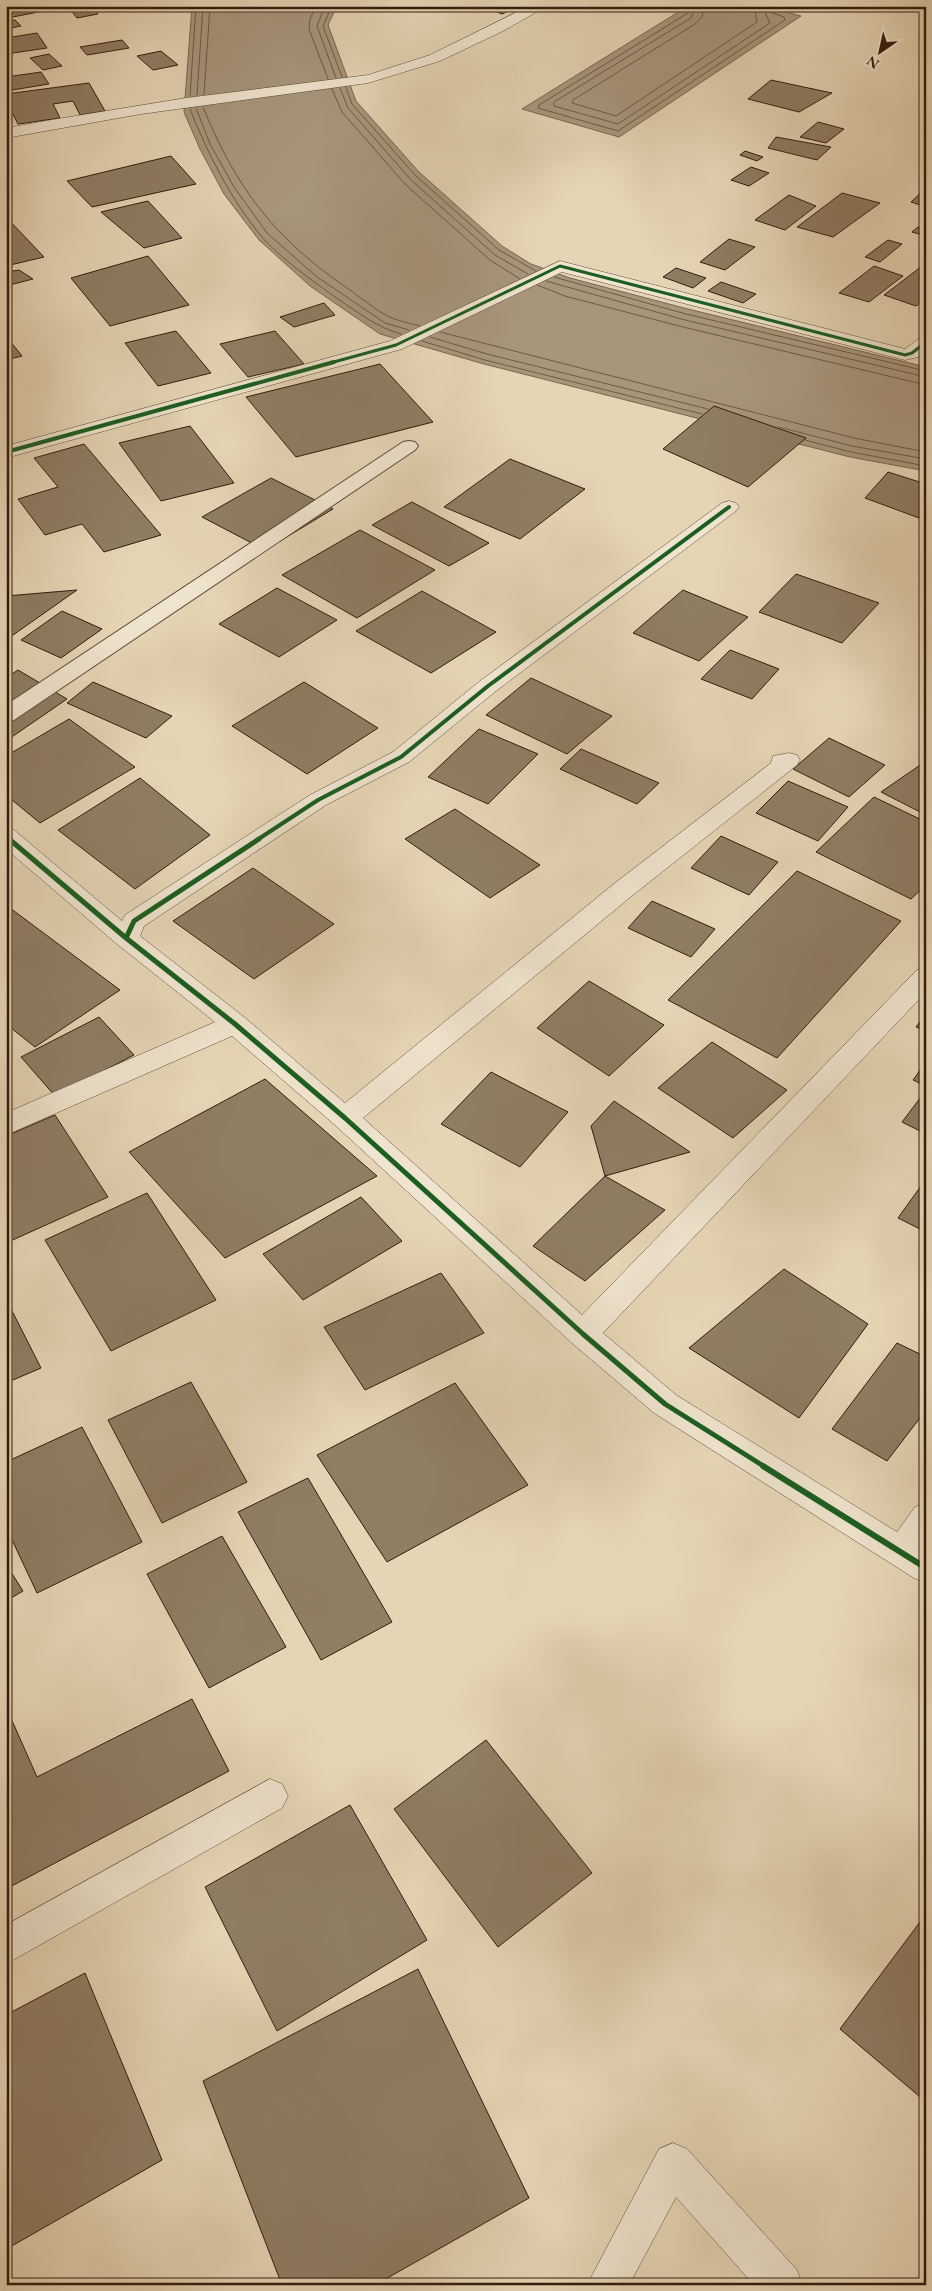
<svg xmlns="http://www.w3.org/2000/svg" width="932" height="2291" font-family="'EB Garamond',serif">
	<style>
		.water { fill: #a8967c; stroke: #78664f }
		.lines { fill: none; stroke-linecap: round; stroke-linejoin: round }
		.shore { stroke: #6c5a44; stroke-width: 1 }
		.building { fill: #8f7d64; stroke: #311d0c }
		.lane-casing { stroke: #5e4b36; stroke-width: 2 }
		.street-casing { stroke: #5e4b36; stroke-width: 1 }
		.lane { fill: #efe4cf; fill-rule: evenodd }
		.street { fill: #efe4cf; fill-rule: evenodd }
		.cycleway-far3-casing { stroke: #efe4cf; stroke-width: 5 }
		.cycleway-far2-casing { stroke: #efe4cf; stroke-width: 6 }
		.cycleway-far1-casing { stroke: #efe4cf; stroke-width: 8 }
		.cycleway-casing { stroke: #efe4cf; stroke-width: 9 }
		.cycleway-far3 { stroke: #1b5e20; stroke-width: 3 }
		.cycleway-far2 { stroke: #1b5e20; stroke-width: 4 }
		.cycleway-far1 { stroke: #1b5e20; stroke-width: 5 }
		.cycleway { stroke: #1b5e20; stroke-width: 6 }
	</style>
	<rect width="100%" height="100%" fill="#e6d5b5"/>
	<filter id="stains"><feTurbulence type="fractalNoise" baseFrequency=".004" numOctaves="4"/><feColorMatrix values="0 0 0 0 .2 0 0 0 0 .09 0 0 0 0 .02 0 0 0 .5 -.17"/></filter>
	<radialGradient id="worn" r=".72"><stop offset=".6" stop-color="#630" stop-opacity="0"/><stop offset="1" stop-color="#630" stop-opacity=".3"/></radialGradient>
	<path class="water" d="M 192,6 L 337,6 L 328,25 L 356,101 L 419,172 L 502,246 L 531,264 L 570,278 L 688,309 L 926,367 L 926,471 L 850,457 L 484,364 L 380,334 L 310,286 L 259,240 L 224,194 L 200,149 L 184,112 Z
		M 688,6 L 764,6 L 801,16 L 619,137 L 522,109 Z"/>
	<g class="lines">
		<path class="shore" d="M 316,6 L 310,19 L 309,29 L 328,79
			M 325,6 L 317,26 L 336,78
			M 332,6 L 323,26 L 342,77
			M 690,6 L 688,13 L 539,105 L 538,108 L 618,131 L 785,20 L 784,17 L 770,12 L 768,6
			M 696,6 L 691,18 L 554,102 L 554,106 L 618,124 L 770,23 L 762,6
			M 704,6 L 702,17 L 695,24 L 573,100 L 572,103 L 616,116 L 757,22 L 754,6
			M 346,87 L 352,104 L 415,175 L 499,250 L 536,271
			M 340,88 L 348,108 L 411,180 L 495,255 L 528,274
			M 332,89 L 342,112 L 406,185 L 490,260 L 520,279
			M 204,94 L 210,6
			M 197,95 L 203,6
			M 190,96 L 196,6
			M 203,107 C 236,188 274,238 347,288 C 360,297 373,308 387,316 C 397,321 410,323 420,326
			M 196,108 L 210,144 L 234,187 L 267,233 L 317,277 L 385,323 L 409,330
			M 190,109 C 208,154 230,198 261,236 C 278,256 315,283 338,299 C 359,313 376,327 401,334
			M 554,277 L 686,314 L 926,371
			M 546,281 L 685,320 L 926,377
			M 537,285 L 565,296 L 683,327 L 926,385
			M 440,332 L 854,438 L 926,452
			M 430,337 L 487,354 L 708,409
			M 422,341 L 485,360 L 702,414
			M 779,427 L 852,446 L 926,459
			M 805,440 L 851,452 L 926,466"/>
	</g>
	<path class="building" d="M 33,6 L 38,6 L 43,11 L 13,17 L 7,12 Z
		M 91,6 L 98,14 L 77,18 L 70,9 Z
		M 481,6 L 520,6 L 502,14 Z
		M 15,20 L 21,26 L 6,29 L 6,21 Z
		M 37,33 L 47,48 L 6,54 L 6,38 Z
		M 122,40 L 129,48 L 87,55 L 80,47 Z
		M 161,51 L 178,65 L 153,70 L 137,56 Z
		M 49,54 L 62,66 L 43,70 L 30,58 Z
		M 41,72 L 49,84 L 6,91 L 6,77 Z
		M 771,80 L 832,93 L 799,112 L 748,99 Z
		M 89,83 L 105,111 L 80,115 L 73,101 L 53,104 L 60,118 L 18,124 L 6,101 L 6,94 Z
		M 818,122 L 844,129 L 826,143 L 800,137 Z
		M 776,137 L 831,147 L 817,160 L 768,148 Z
		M 745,151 L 763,157 L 757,161 L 740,155 Z
		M 171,156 L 196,184 L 92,207 L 67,181 Z
		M 751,167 L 769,173 L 749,186 L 731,180 Z
		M 926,188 L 926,207 L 911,202 Z
		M 842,193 L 880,203 L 833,237 L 797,227 Z
		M 789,195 L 816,206 L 785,230 L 755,220 Z
		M 148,201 L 182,238 L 144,248 L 101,212 Z
		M 6,217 L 44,257 L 6,266 Z
		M 918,227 L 926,229 L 926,236 L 912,232 Z
		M 729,239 L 755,247 L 725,270 L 700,262 Z
		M 888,240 L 902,244 L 880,262 L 865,257 Z
		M 148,256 L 189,305 L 110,326 L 71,278 Z
		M 926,263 L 926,298 L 916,306 L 884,295 Z
		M 874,266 L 903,276 L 869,302 L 839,293 Z
		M 676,268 L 706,278 L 693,288 L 663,277 Z
		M 19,270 L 33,279 L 6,286 L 6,272 Z
		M 721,282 L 756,294 L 743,303 L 708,291 Z
		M 324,303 L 335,315 L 294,327 L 280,317 Z
		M 176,331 L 211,373 L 158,386 L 125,343 Z
		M 275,331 L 304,364 L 248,377 L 220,344 Z
		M 6,336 L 22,356 L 6,360 Z
		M 380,364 L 433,422 L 296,457 L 246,397 Z
		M 714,406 L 806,438 L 748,487 L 663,449 Z
		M 190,426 L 234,483 L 161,501 L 119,443 Z
		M 84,444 L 161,535 L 104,552 L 82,524 L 45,535 L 18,499 L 58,487 L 34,458 Z
		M 510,459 L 585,489 L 520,539 L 444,507 Z
		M 888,472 L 926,484 L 926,511 L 919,518 L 865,498 Z
		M 271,478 L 333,509 L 265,550 L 202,517 Z
		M 412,502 L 489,543 L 449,566 L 372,525 Z
		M 360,530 L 435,570 L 357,618 L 282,575 Z
		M 796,574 L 879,603 L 842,643 L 759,612 Z
		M 277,588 L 337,620 L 279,657 L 219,624 Z
		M 77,590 L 6,640 L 6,596 Z
		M 683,590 L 748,617 L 699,661 L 633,633 Z
		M 422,591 L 496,632 L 431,673 L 356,631 Z
		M 62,611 L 102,629 L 61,658 L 21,640 Z
		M 730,650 L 779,669 L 752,699 L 701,679 Z
		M 18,670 L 67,699 L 6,741 L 6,678 Z
		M 531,678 L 612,716 L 567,754 L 486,715 Z
		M 93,682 L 172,716 L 146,738 L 67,703 Z
		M 304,682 L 378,728 L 307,774 L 232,726 Z
		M 69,719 L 135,767 L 40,823 L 6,795 L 6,756 Z
		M 479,729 L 538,754 L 488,804 L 428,777 Z
		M 829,738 L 885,765 L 849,797 L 793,769 Z
		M 581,749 L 659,783 L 637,804 L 560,769 Z
		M 926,761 L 926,815 L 881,792 Z
		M 140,778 L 210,835 L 135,889 L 58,830 Z
		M 788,781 L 848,807 L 818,841 L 756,813 Z
		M 874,797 L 926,822 L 926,885 L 911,899 L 816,852 Z
		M 455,809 L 540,865 L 490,898 L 405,839 Z
		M 721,836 L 778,862 L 749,895 L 691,868 Z
		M 253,868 L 334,924 L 254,979 L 173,921 Z
		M 797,871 L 901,921 L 777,1058 L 668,1000 Z
		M 652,901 L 715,929 L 691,957 L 628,928 Z
		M 6,905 L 120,990 L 35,1047 L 6,1024 Z
		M 589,981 L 664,1025 L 609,1076 L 537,1028 Z
		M 926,1014 L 926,1031 L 916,1027 Z
		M 99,1017 L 134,1055 L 55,1096 L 21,1057 Z
		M 712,1042 L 787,1090 L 733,1138 L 658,1088 Z
		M 926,1062 L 926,1086 L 913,1080 Z
		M 491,1072 L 568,1112 L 520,1167 L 441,1124 Z
		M 265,1079 L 377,1176 L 225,1258 L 129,1152 Z
		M 924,1093 L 926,1093 L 926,1134 L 902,1122 Z
		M 614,1101 L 690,1152 L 605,1176 L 591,1126 Z
		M 55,1115 L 108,1197 L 6,1243 L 6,1136 Z
		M 605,1176 L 665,1210 L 585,1281 L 533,1246 Z
		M 926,1179 L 926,1232 L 898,1218 Z
		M 147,1193 L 216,1300 L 111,1351 L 45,1240 Z
		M 361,1197 L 402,1241 L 303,1300 L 263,1254 Z
		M 784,1269 L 868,1324 L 799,1418 L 689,1348 Z
		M 441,1273 L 484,1333 L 365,1390 L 324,1327 Z
		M 6,1299 L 41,1368 L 6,1383 Z
		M 897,1343 L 926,1357 L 926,1410 L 887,1461 L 832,1429 Z
		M 191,1382 L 247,1482 L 162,1523 L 108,1420 Z
		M 455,1383 L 528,1485 L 387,1562 L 317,1455 Z
		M 82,1427 L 142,1542 L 37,1593 L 6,1527 L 6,1462 Z
		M 308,1478 L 392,1622 L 321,1660 L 238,1512 Z
		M 222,1536 L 286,1647 L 209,1688 L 147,1574 Z
		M 6,1564 L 23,1591 L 6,1601 Z
		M 192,1699 L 229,1771 L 6,1889 L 6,1707 L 37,1777 Z
		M 486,1740 L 592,1873 L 498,1947 L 394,1809 Z
		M 350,1805 L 427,1940 L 277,2031 L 205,1887 Z
		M 926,1914 L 926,2102 L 840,2029 Z
		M 418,1969 L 529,2198 L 375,2285 L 282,2285 L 203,2081 Z
		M 85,1973 L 162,2160 L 10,2247 L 6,2236 L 6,2015 Z"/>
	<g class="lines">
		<defs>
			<path id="lane" d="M 409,441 L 415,442 L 418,446 L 415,450 L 14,720 L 6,722 L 6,705 L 403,442 Z"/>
			<path id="street" d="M 529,6 L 547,6 L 503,31 L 440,61 L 368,83 L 141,114 L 6,138 L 6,128 L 51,120 L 186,98 L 368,75 L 430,55 Z
				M 560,261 L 905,349 L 920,338 L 926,337 L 926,351 L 918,357 L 905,360 L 562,272 L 402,349 L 6,458 L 6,446 L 390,341 Z
				M 729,501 L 736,503 L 739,507 L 736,511 L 496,691 L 409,762 L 326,805 L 144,926 L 140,936 L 244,1017 L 345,1103 L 615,883 L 771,763 L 773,756 L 789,753 L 797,755 L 800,760 L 797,765 L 633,895 L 363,1118 L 582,1315 L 917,970 L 926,967 L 926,992 L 603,1333 L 676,1395 L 897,1532 L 915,1507 L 926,1503 L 926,1543 L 922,1548 L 926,1550 L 926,1583 L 914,1578 L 654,1413 L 572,1343 L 335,1125 L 232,1036 L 6,1135 L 6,1113 L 215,1022 L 117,944 L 6,849 L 6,828 L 14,830 L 122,921 L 125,915 L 310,795 L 393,752 L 480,681 L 722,503 Z
				M 270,1779 L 282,1784 L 288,1796 L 282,1808 L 6,1964 L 6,1925 Z
				M 673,2143 L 687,2149 L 797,2270 L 802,2285 L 754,2285 L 676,2197 L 629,2285 L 587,2285 L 659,2149 Z"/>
		</defs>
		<use href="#lane" class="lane-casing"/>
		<use href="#street" class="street-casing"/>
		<use href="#lane" class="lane"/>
		<use href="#street" class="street"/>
		<defs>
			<path id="cycleway-far3" d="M 330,363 L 396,345 L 560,266 L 905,355 L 912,353 L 926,342"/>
			<path id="cycleway-far2" d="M 6,452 L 334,362
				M 6,836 L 11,840
				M 257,840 L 318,800 L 401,757 L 488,686 L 729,507"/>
			<path id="cycleway-far1" d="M 9,839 L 126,938 L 235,1024 L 345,1118 L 583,1334 L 665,1404 L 765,1467
				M 126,938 L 134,921 L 259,839"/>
			<path id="cycleway" d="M 763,1466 L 926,1568"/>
		</defs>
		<use href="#cycleway-far3" class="cycleway-far3-casing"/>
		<use href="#cycleway-far2" class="cycleway-far2-casing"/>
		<use href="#cycleway-far1" class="cycleway-far1-casing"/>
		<use href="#cycleway" class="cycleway-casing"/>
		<use href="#cycleway-far3" class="cycleway-far3"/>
		<use href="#cycleway-far2" class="cycleway-far2"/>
		<use href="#cycleway-far1" class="cycleway-far1"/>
		<use href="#cycleway" class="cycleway"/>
	</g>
	<rect width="932" height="2291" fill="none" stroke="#e6d5b5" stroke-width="25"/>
	<rect x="8" y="8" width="917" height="2276" fill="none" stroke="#311d0c" stroke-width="2.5"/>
	<rect x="12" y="12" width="907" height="2266" fill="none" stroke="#311d0c"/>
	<g transform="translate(880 52) rotate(214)" stroke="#efe4cf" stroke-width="4" paint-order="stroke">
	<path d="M0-4L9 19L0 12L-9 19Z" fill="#311d0c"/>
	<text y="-8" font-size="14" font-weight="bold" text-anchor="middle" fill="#311d0c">N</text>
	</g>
	<rect width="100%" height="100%" filter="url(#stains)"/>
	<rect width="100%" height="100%" fill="url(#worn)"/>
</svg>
